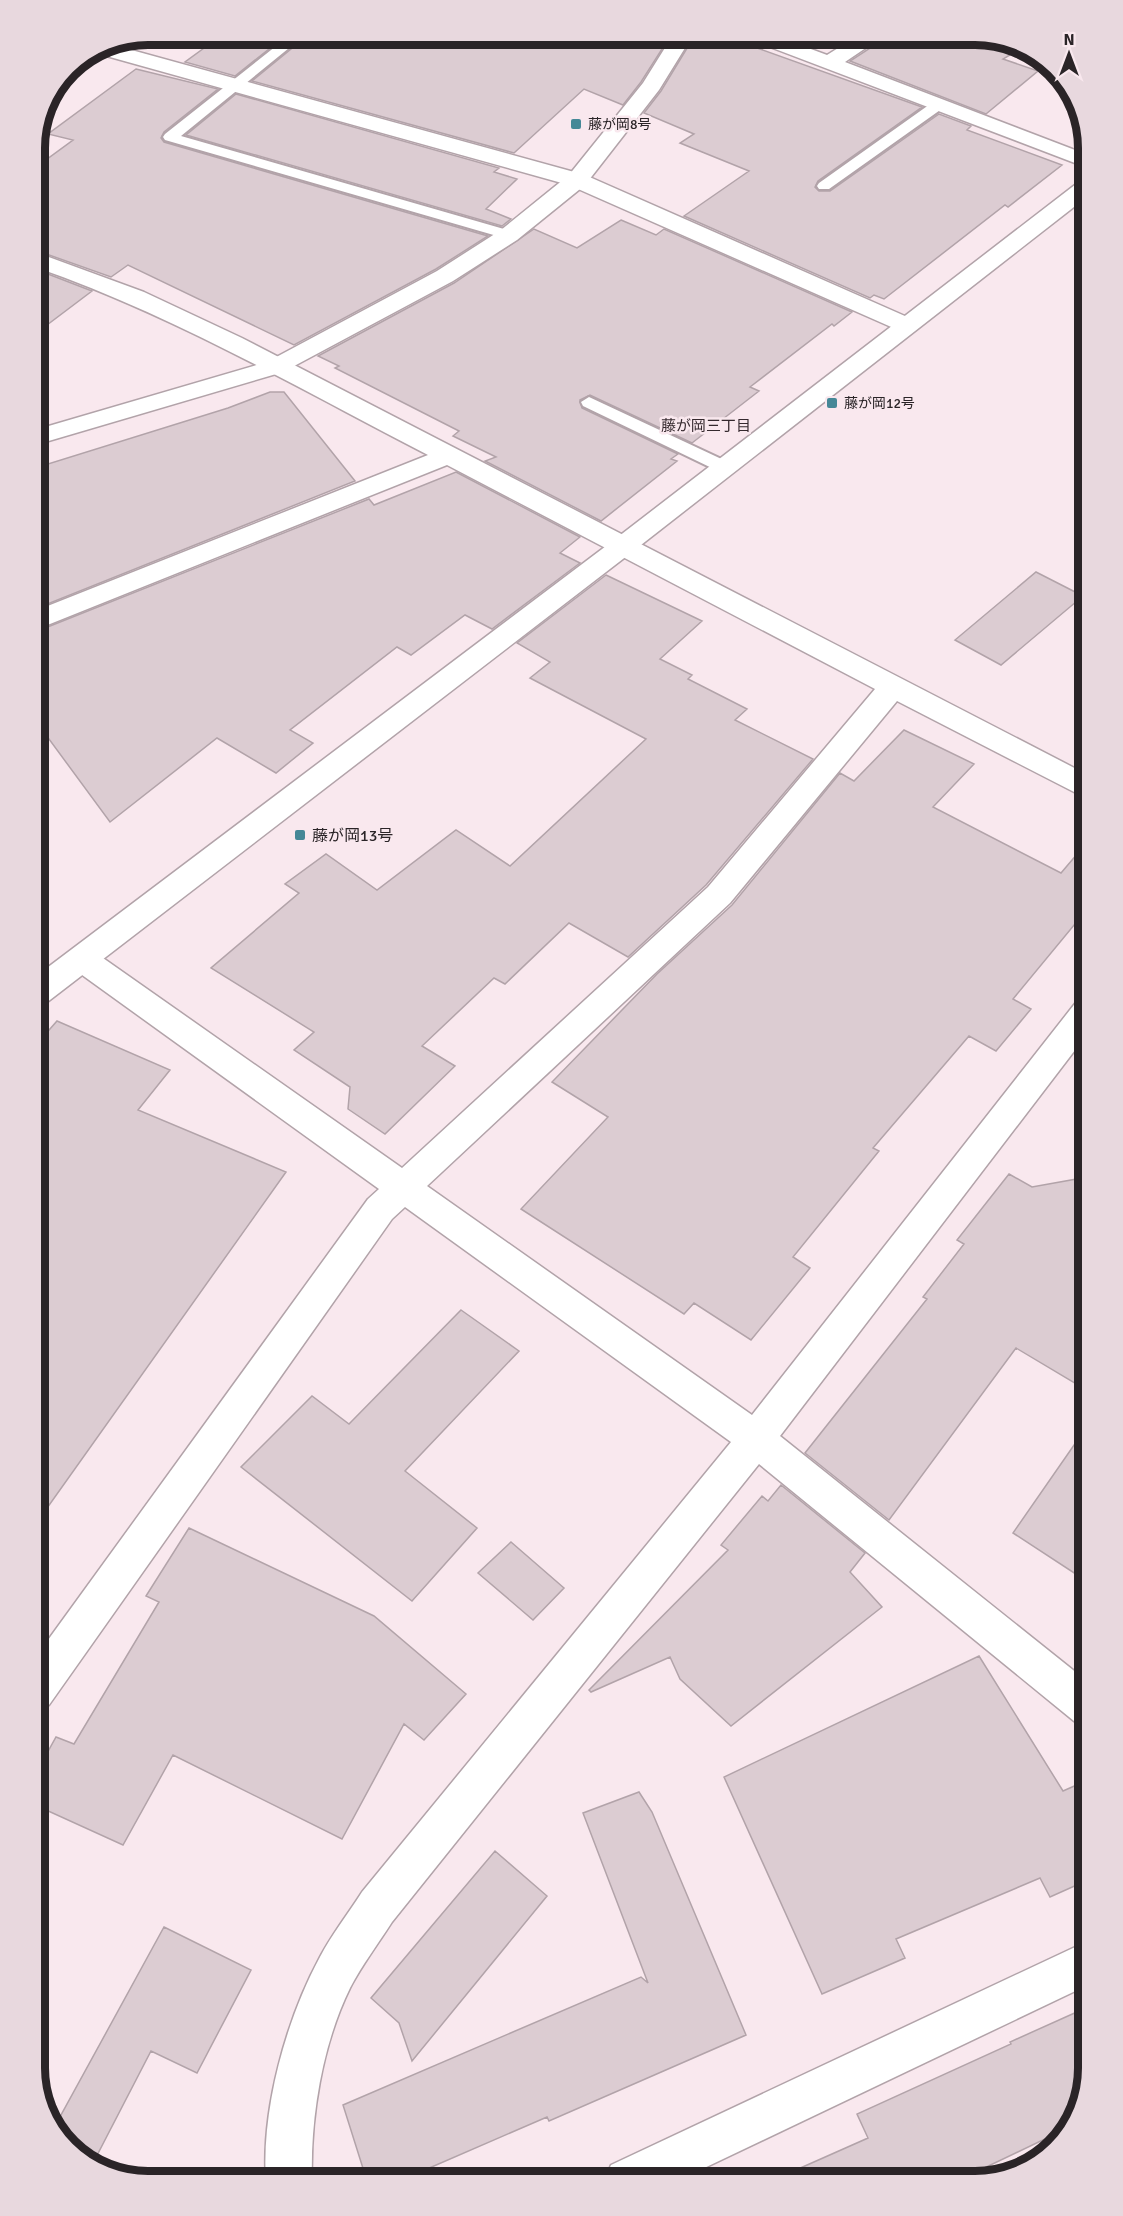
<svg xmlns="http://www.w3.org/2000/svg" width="1123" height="2216" font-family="Signika,'Noto Sans JP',sans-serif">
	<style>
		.building { fill: #dcccd2; stroke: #b2a3a9; stroke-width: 1.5 }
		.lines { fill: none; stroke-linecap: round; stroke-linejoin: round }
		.service-casing { stroke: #b2a3a9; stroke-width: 4 }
		.minor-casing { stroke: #b2a3a9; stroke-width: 3 }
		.tertiary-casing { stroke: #b2a3a9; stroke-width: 3 }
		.service { fill: #fff; fill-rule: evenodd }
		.minor { fill: #fff; fill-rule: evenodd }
		.tertiary { fill: #fff; fill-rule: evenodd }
		.poi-dot { fill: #458897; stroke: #f9e8ee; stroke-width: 2 }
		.labels { text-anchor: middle; stroke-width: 5; stroke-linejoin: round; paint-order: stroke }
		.far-poi-label { font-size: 14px; fill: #2a2427; stroke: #f9e8ee; text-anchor: start }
		.far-neighbourhood-label { font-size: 15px; fill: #35292e; stroke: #f9e8ee }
		.poi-label { font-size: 16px; fill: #2a2427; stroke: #f9e8ee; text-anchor: start }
		.rim { fill: none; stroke: #2a2427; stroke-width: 8 }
	</style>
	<rect width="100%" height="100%" fill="#f9e8ee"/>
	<path class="building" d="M 222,35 L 258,35 L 279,41 L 235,76 L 185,62 Z
		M 321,35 L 671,35 L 641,82 L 623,105 L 584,89 L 514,153 L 252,81 L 296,45 L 304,47 Z
		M 695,35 L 721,35 L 922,107 L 818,181 L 815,187 L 819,191 L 830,191 L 939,114 L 971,126 L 967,130 L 1062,165 L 1008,207 L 1005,205 L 884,299 L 874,295 L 870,298 L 684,216 L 749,171 L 680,143 L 694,134 L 644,113 L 661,91 Z
		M 890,35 L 982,35 L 1020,49 L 1003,59 L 1038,71 L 986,114 L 850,61 Z
		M 136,69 L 218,89 L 164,132 L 161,138 L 164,142 L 488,236 L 436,269 L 294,345 L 128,265 L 111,277 L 35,250 L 35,168 L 73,140 L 48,134 Z
		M 236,94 L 499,168 L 494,172 L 517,179 L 486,209 L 511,219 L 502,226 L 186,135 Z
		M 621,220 L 656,235 L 664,229 L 852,312 L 834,326 L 832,324 L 750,387 L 759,391 L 692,443 L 590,395 L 580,400 L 582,408 L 678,454 L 671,459 L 677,461 L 601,521 L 485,461 L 496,457 L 453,436 L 459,431 L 335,368 L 339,366 L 318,356 L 454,283 L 534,229 L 577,248 Z
		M 35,269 L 92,291 L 35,334 Z
		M 270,392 L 284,392 L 355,481 L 35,609 L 35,468 L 228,408 Z
		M 456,472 L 580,537 L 560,553 L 580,563 L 492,629 L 465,615 L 411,655 L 397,647 L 290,730 L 313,743 L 276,773 L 217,738 L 110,822 L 35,720 L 35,632 L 369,499 L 374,505 Z
		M 1036,572 L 1083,596 L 1001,665 L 955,640 Z
		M 606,575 L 702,621 L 660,659 L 692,675 L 688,679 L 747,709 L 735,720 L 813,759 L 706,885 L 628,957 L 569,923 L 505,984 L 494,978 L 422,1046 L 455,1066 L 385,1134 L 348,1109 L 350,1087 L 294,1050 L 314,1032 L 211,968 L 299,893 L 285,884 L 326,854 L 377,890 L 456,830 L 510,866 L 646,739 L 530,678 L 550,662 L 517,643 Z
		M 904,730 L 974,764 L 933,807 L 1061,873 L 1089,840 L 1089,907 L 1013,999 L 1031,1009 L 996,1051 L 969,1036 L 873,1148 L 879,1151 L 793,1257 L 810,1268 L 751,1340 L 694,1303 L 684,1314 L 521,1209 L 608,1117 L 552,1082 L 657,974 L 732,905 L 840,773 L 854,781 Z
		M 57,1021 L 170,1070 L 138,1110 L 286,1172 L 35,1525 L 35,1046 Z
		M 1009,1174 L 1032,1187 L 1088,1177 L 1088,1391 L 1016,1348 L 889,1520 L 805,1453 L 927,1299 L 923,1297 L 964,1244 L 957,1240 Z
		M 461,1310 L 519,1351 L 405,1471 L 477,1528 L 412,1601 L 241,1467 L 312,1396 L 349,1424 Z
		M 1088,1425 L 1088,1582 L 1013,1533 Z
		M 781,1485 L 865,1553 L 850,1572 L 882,1607 L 731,1726 L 680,1679 L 670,1657 L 591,1692 L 589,1690 L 728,1550 L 721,1545 L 762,1496 L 768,1501 Z
		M 189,1528 L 374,1616 L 466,1694 L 424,1740 L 404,1724 L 342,1839 L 173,1755 L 123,1845 L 35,1805 L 35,1775 L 56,1737 L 74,1744 L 159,1602 L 146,1596 Z
		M 511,1542 L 564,1588 L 533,1620 L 478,1573 Z
		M 979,1656 L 1063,1791 L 1088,1780 L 1088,1880 L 1050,1897 L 1040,1878 L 896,1939 L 905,1958 L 822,1994 L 724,1777 Z
		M 639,1792 L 652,1812 L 746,2035 L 549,2121 L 547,2117 L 427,2169 L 430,2181 L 367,2181 L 343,2105 L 641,1977 L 648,1983 L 583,1813 Z
		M 495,1851 L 547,1896 L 412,2061 L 399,2023 L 371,1998 Z
		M 164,1927 L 251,1970 L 197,2073 L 151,2051 L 92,2165 L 85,2162 L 55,2126 Z
		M 1088,2007 L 1088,2068 L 1070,2127 L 957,2181 L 771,2181 L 868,2138 L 857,2114 L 1011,2044 L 1010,2042 Z"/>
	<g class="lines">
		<defs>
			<path id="service" d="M 290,35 L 305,35 L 181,136 L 514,232 L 517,235 L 514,238 L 504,238 L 165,140 L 163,137 L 165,134 Z
				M 938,101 L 943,102 L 945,105 L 943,108 L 829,189 L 819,189 L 817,186 L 819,183 L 933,102 Z
				M 589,397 L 730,463 L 733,467 L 730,471 L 718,471 L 583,406 L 581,402 Z"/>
			<path id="minor" d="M 746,35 L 773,35 L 827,55 L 859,35 L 882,35 L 879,39 L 845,62 L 1088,155 L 1088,168 L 749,39 Z
				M 106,43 L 585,175 L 914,320 L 918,325 L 914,330 L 906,332 L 898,330 L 569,185 L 92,52 Z
				M 35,252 L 144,292 L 242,338 L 1088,775 L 1088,797 L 1078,794 L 897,701 L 730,903 L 427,1186 L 752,1415 L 1077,1001 L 1088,998 L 1088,1033 L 780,1436 L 1088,1682 L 1088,1726 L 1074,1721 L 759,1464 L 392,1922 C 378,1944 362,1965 350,1988 C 322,2045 310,2119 312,2181 L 266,2181 C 261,2110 286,2020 320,1957 C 332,1934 348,1914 362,1892 L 731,1442 L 405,1207 L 392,1219 L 49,1705 L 35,1710 L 35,1658 L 368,1199 L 379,1189 L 71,967 L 66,959 L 71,951 L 82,947 L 93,951 L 402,1168 L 708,887 L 875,689 L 447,465 L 35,630 L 35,611 L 428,455 C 298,388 173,315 35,267 Z
				M 1088,1941 L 1088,1985 L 677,2181 L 604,2181 L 611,2165 Z"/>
			<path id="tertiary" d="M 673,35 L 693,35 L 659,90 L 585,185 L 517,240 L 453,281 L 283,372 L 35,445 L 35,430 L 267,362 L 437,271 L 501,230 L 569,175 L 643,83 Z
				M 1088,179 L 1088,196 L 632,552 L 46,1003 L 35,1006 L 35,977 L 614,540 L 1080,181 Z"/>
		</defs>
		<use href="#service" class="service-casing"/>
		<use href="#minor" class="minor-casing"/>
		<use href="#tertiary" class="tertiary-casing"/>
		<use href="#service" class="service"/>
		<use href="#minor" class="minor"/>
		<use href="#tertiary" class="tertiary"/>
	</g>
	<g class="poi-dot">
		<rect x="570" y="118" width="12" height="12" rx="3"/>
		<rect x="826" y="397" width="12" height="12" rx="3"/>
		<rect x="294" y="829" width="12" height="12" rx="3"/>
	</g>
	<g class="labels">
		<g class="far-poi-label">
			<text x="588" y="129">藤が岡8号</text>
			<text x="844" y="408">藤が岡12号</text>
		</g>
		<g class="far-neighbourhood-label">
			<text x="706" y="431">藤が岡三丁目</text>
		</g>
		<g class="poi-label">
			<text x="312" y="841">藤が岡13号</text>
		</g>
	</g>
	<path d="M0 0H1123V2216H0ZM148 45H975A103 103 0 0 1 1078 148V2068A103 103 0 0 1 975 2171H148A103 103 0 0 1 45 2068V148A103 103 0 0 1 148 45Z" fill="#e8d8de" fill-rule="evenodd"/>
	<path class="rim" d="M148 45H975A103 103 0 0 1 1078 148V2068A103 103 0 0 1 975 2171H148A103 103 0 0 1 45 2068V148A103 103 0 0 1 148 45Z"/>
	<g transform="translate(1069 54)" stroke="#f9e8ee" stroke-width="4.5" paint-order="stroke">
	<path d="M0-4.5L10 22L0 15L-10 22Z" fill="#2a2427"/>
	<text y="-9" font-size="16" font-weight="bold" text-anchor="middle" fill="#2a2427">N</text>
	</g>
</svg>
